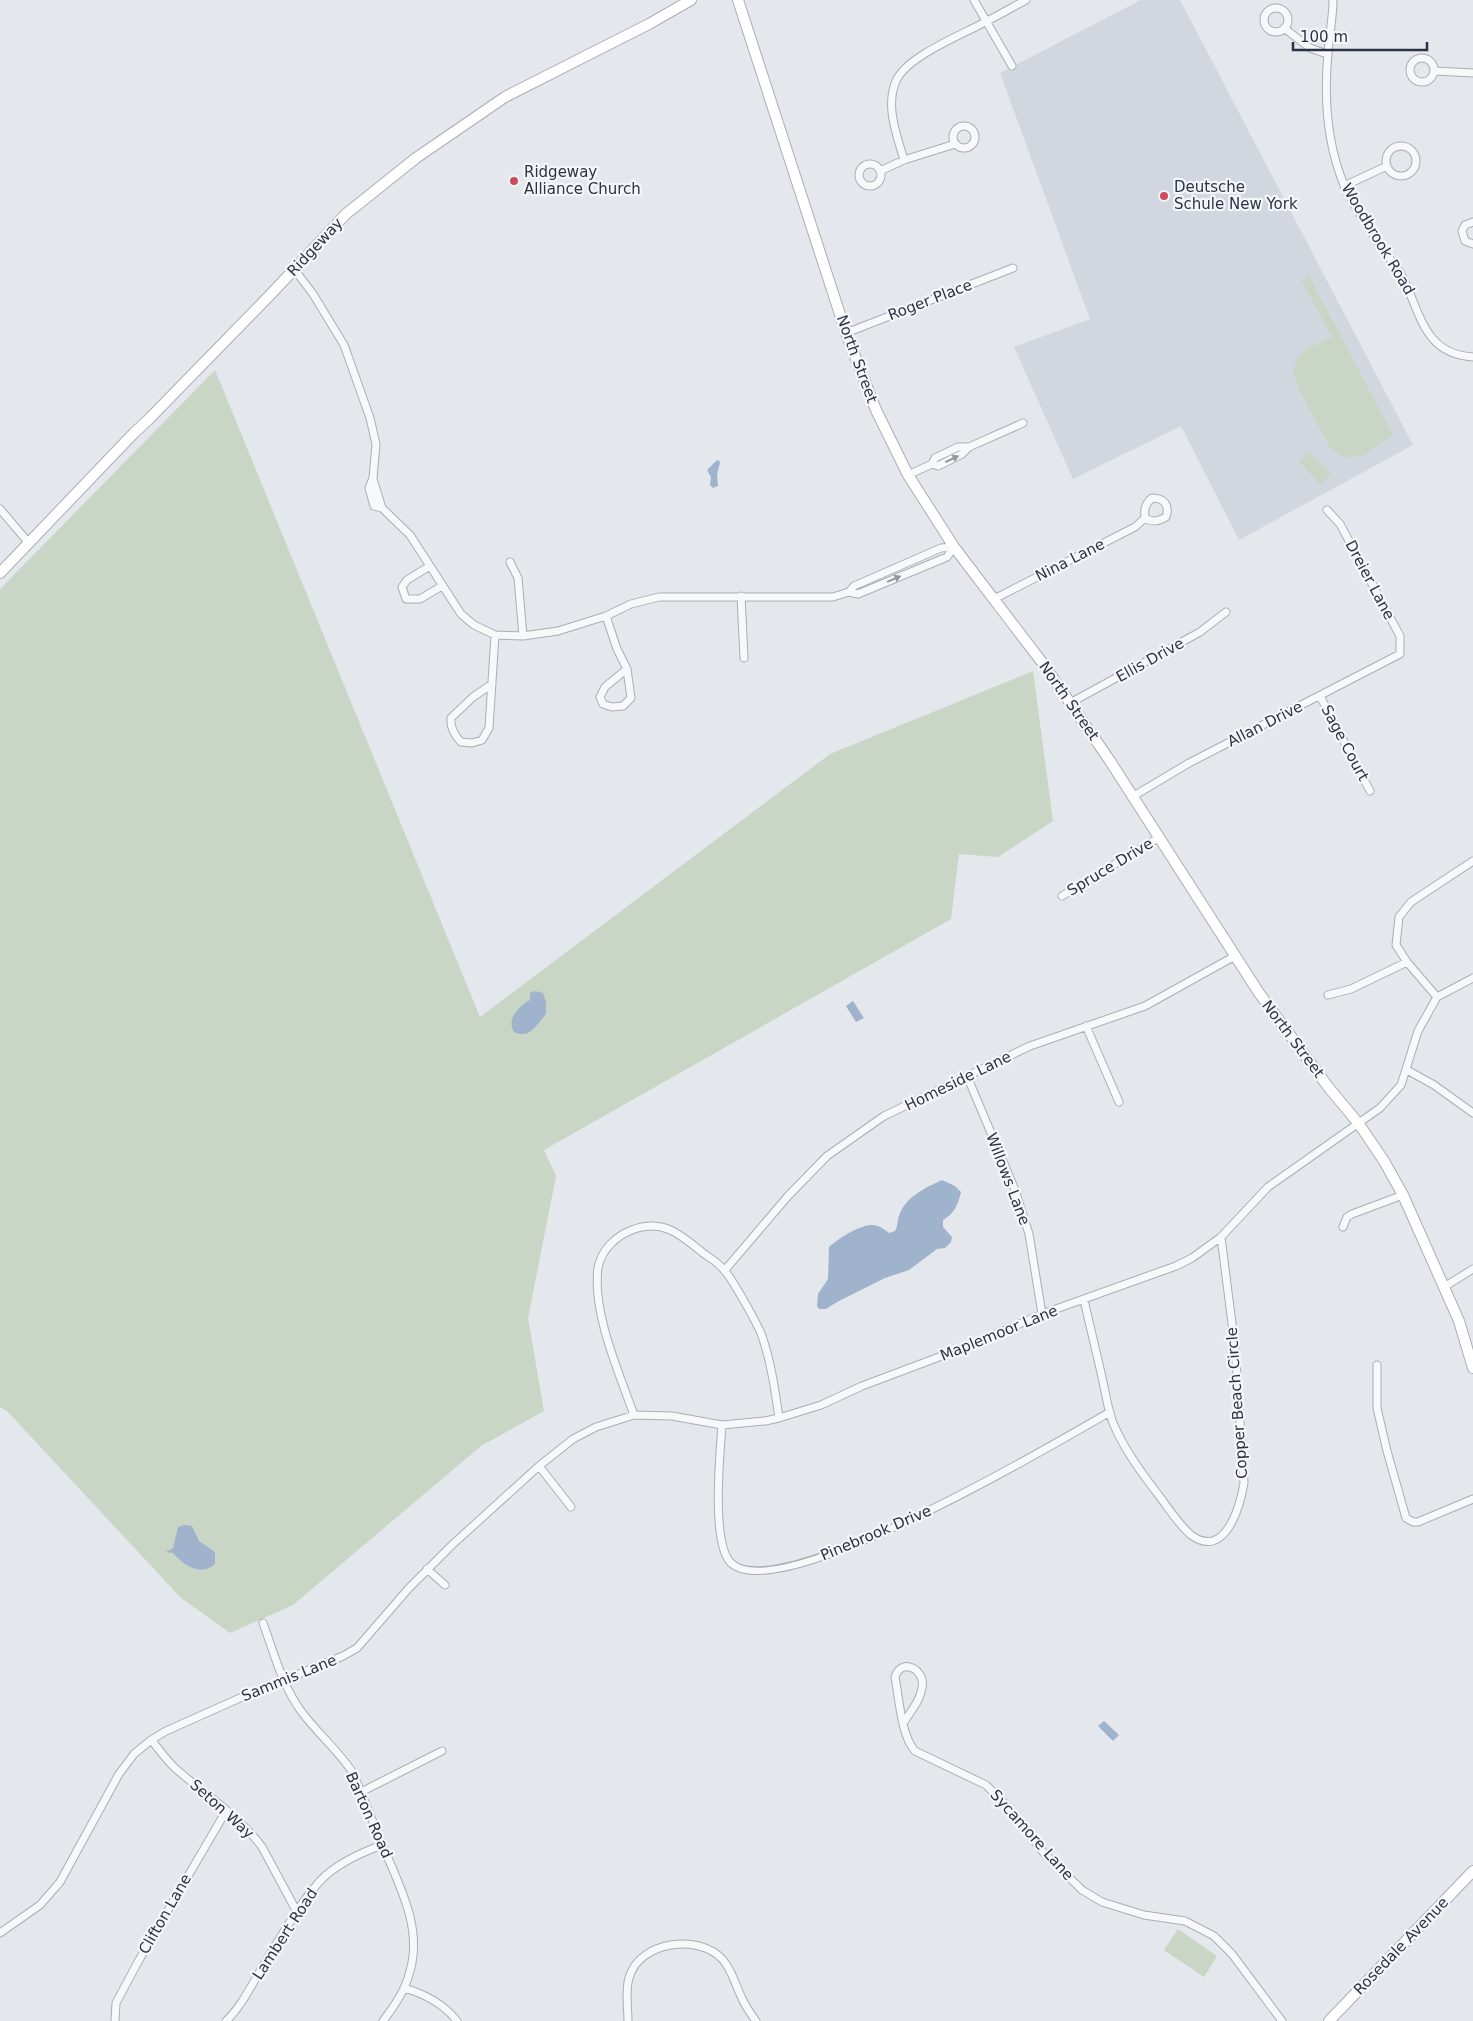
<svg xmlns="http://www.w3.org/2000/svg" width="1473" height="2021" font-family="'DejaVu Sans',sans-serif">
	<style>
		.built { fill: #d2d6de }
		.green { fill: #c9d6c5 }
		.water { fill: #9fb4cc }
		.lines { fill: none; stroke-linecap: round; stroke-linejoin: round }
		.street-casing { stroke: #a9aeb7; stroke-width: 9 }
		.secondary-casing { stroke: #a9aeb7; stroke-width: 12 }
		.street { stroke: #f7f8fa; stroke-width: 7 }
		.secondary { stroke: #fff; stroke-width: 10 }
		.oneway { fill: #9196a0 }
		.poi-dot { fill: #d1495a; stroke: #f4f6f9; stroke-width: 2 }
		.labels { text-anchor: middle; stroke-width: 4.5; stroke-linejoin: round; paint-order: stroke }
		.poi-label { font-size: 15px; fill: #2b3445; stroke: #f4f6f9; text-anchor: start }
		.street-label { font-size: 15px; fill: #2b3445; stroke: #f4f6f9 }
	</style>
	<rect width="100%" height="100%" fill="#e4e7ec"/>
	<path class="built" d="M 1141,0 L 1180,0 L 1413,445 L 1239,540 L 1181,426 L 1073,479 L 1014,347 L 1090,319 L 1000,73 Z"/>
	<path class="green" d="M 1309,276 L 1393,435 L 1364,455 L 1346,458 L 1331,449 L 1298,388 L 1293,372 L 1297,358 L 1307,349 L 1332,337 L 1301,280 Z
		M 215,370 L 480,1017 L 830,754 L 1033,671 L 1053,821 L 998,857 L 959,854 L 951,919 L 544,1150 L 556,1176 L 528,1318 L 544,1411 L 481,1446 L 293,1605 L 230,1633 L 180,1597 L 7,1411 L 0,1407 L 0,589 Z
		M 1309,452 L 1332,475 L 1320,484 L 1299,462 Z
		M 1178,1929 L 1217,1956 L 1204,1977 L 1164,1950 Z"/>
	<path class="water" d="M 719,460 L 720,463 L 717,474 L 718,486 L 713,488 L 710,485 L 711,477 L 707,470 L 716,461 Z
		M 535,991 L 543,993 L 546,1002 L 546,1014 C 537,1024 530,1040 514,1032 C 506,1019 519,1006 530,1000 L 530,993 Z
		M 853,1001 L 864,1018 L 856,1022 L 846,1006 Z
		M 942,1180 L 955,1186 L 961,1192 C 958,1205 954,1214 943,1220 L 943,1227 L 952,1237 L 951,1242 L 945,1248 L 937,1249 L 909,1270 L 885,1278 L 837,1302 L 826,1309 L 819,1309 L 817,1306 L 818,1294 L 828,1279 L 829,1247 C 839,1238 858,1226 871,1225 C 879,1225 884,1229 889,1233 L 895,1231 C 898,1226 897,1221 899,1216 C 905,1197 925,1188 942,1180 Z
		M 184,1525 L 192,1526 L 199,1541 L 215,1552 L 215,1564 C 201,1577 183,1565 173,1553 L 166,1552 L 173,1548 L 178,1527 Z
		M 1104,1721 L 1119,1735 L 1113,1741 L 1098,1726 Z"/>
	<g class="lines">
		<defs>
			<path id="street" d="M 974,0 L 1012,66
				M 1333,0 C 1333,18 1329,36 1328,53 C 1324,96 1327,144 1344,185 C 1352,203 1371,232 1383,250 C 1389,259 1398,267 1403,278 C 1421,314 1424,354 1473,357
				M1264 20a12 12 0 1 1 24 0a12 12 0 1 1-24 0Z
				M 1284,28 L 1310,48 L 1327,54
				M1410 70a12 12 0 1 1 24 0a12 12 0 1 1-24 0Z
				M 1435,71 L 1473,73
				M953 137a11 11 0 1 1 22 0a11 11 0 1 1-22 0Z
				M1386 161a15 15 0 1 1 30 0a15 15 0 1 1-30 0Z
				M 904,160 C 897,136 885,106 896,81 C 907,56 962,35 985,22 C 999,15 1013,7 1026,0
				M859 175a11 11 0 1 1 22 0a11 11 0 1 1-22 0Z
				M 880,171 L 904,160 L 955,144
				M 1344,186 L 1387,166
				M 1473,222 L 1465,225 L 1462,231 L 1465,241 L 1473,244
				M 294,269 L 313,294 L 344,345 L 370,418 L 376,444 L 373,478 L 369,488 L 374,506 L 382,508 L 410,535 L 461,614 L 474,625 L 495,635 L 523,636 L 558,631 L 606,616 L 631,604 L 659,597 L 833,597 L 849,592 L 854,586 L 941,548 L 954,547
				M 846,333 L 1013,268
				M 932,464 L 938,466 L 962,454 L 969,447
				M 908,475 L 932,464 L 935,458 L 958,447 L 969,447 L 1023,423
				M 373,479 L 382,508
				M 1152,498 C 1164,498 1170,505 1166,517 C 1159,521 1153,523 1145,518 C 1144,509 1145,504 1152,498 Z
				M 0,509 L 28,542
				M 510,562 L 518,578 L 523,636
				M 430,566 L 407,580 L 402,587 L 406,599 L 420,599 L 442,586
				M 849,592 L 858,594 L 947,557 L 954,547
				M 741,596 L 744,658
				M 994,599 L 1135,527 L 1145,518
				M 606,616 L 617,649 L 627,669 L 631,698 L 623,706 L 612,707 L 603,704 L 600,697 L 605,687 L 627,669
				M 492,684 L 473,697 L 451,718 C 450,728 454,735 461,742 L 472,743 L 482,740 L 489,728 L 495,635
				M 1320,696 L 1370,791
				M 1070,703 L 1200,632 L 1226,612
				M 1132,797 L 1189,763 L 1400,654 L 1400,636 L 1340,524 L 1327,510
				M 1062,896 L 1158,838
				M 1328,995 L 1351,989 L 1407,962
				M 1437,997 L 1407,962 L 1396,945 L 1399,917 L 1411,902 L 1473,861
				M 1086,1026 L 1119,1102
				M 1407,1070 L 1434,1085 L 1473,1113
				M 967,1076 L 1015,1190 L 1029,1234 L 1042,1314
				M 1343,1227 L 1347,1217 L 1352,1214 L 1403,1195
				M 725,1270 L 788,1196 L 827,1156 L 884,1116 L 1030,1046 L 1145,1006 L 1235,956
				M 1444,1287 L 1473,1269
				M 1084,1300 C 1090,1327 1097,1354 1103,1382 C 1106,1395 1108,1410 1113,1423 C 1125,1451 1141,1472 1160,1497 C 1169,1509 1179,1525 1191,1535 C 1225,1560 1240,1507 1244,1483 L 1235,1347 L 1221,1237
				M 1377,1365 L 1377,1408 L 1387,1451 L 1406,1518 L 1413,1522 L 1418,1522 L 1473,1499
				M 634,1415 C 619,1373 592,1312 598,1268 C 601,1250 616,1236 632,1230 C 663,1218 681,1235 703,1253 C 710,1258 719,1263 724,1270 C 732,1278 758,1325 762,1336 C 771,1362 775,1390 779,1418
				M 722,1425 C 720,1454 711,1543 731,1563 C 778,1608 1056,1443 1110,1412
				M 539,1466 L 571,1507
				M 427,1569 L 445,1585
				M 263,1623 C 274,1653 282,1685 301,1711 C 317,1733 338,1750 353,1773 C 363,1797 372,1820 382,1844 C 398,1883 423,1927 410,1971 C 405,1991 395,2005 383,2021
				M 904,1722 C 911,1711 920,1701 922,1688 C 926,1669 901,1657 895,1677 C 899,1697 901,1736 915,1751 L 986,1785 L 1007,1806 L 1043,1852 L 1082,1890 L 1102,1902 L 1144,1915 L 1185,1921 L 1214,1936 L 1232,1954 L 1282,2021
				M 151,1740 C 159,1749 167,1761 176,1769 C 205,1794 239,1816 262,1847 L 297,1912
				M 361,1792 L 442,1751
				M 0,1933 L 40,1905 L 60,1882 L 119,1774 L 134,1754 L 151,1740 L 166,1731 L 240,1698 L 343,1656 L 357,1648 L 409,1588 L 452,1545 L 539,1466 L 573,1439 L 596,1427 L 634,1415 L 672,1416 L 722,1425 L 765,1421 L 779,1418 L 821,1405 L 862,1386 L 971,1345 L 1042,1314 L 1176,1266 L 1192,1258 L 1221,1237 L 1268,1187 L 1380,1108 L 1401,1085 L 1418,1031 L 1437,997 L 1473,978
				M 404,1988 C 425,1994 443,2003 457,2021
				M 115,2021 L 116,2003 L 139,1960 L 226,1811
				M 226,2021 C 241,2007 250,1988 260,1971 C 278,1942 301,1899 325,1876 C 341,1862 363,1852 382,1845
				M 628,2021 C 628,2008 625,1991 629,1978 C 639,1941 699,1933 723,1960 C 731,1969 735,1983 740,1994 C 744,2004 750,2013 756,2021"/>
			<path id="secondary" d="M 738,0 L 846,333 L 876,410 L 908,475 L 954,547 L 1044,665 L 1110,761 L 1259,993 L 1329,1088 L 1359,1124 L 1384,1161 L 1403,1195 L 1459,1321 L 1473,1368
				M 0,573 L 133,434 L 150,418 L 271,294 L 346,214 L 416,158 L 505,97 L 649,24 L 691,0
				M 1329,2021 L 1473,1871"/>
		</defs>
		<use href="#street" class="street-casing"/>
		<use href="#secondary" class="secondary-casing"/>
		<use href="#street" class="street"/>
		<use href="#secondary" class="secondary"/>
	</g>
	<defs><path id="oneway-solid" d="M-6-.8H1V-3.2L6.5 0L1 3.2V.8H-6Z" transform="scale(1.25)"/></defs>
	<g class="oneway">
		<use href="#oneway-solid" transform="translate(952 459) rotate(-25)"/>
		<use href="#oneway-solid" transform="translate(894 579) rotate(-23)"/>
	</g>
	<g class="poi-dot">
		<circle cx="514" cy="181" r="5"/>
		<circle cx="1164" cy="196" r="5"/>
	</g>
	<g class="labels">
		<g class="poi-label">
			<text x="524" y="177">Ridgeway<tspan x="524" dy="17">Alliance Church</tspan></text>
			<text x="1174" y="192">Deutsche<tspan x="1174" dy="17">Schule New York</tspan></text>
		</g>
		<g class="street-label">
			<text transform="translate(1378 239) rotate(59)" y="5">Woodbrook Road</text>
			<text transform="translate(315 247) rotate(-47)" y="5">Ridgeway</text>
			<text transform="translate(930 300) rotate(-21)" y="5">Roger Place</text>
			<text transform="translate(857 359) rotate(70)" y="5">North Street</text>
			<text transform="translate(1070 560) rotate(-27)" y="5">Nina Lane</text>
			<text transform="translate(1370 580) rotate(62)" y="5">Dreier Lane</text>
			<text transform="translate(1150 660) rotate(-29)" y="5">Ellis Drive</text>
			<text transform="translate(1069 701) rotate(55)" y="5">North Street</text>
			<text transform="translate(1265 724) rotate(-27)" y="5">Allan Drive</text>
			<text transform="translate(1345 743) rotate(62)" y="5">Sage Court</text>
			<text transform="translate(1110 867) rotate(-31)" y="5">Spruce Drive</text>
			<text transform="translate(1293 1039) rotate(53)" y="5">North Street</text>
			<text transform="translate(958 1081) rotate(-26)" y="5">Homeside Lane</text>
			<text transform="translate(1008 1179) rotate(69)" y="5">Willows Lane</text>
			<text transform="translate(999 1333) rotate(-22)" y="5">Maplemoor Lane</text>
			<text transform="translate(1237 1403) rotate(-94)" y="5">Copper Beach Circle</text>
			<text transform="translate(876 1533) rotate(-23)" y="5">Pinebrook Drive</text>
			<text transform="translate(289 1678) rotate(-22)" y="5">Sammis Lane</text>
			<text transform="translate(222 1809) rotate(42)" y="5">Seton Way</text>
			<text transform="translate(369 1815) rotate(66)" y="5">Barton Road</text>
			<text transform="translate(1032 1835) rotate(48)" y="5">Sycamore Lane</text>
			<text transform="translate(165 1914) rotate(-60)" y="5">Clifton Lane</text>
			<text transform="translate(285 1934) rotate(-57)" y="5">Lambert Road</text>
			<text transform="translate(1401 1946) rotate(-46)" y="5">Rosedale Avenue</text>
		</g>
	</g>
	<path d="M1293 42v8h134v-8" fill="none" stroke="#2b3445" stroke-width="2.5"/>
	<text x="1300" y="42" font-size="15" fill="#2b3445" stroke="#f4f6f9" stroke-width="4" paint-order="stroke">100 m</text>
</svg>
